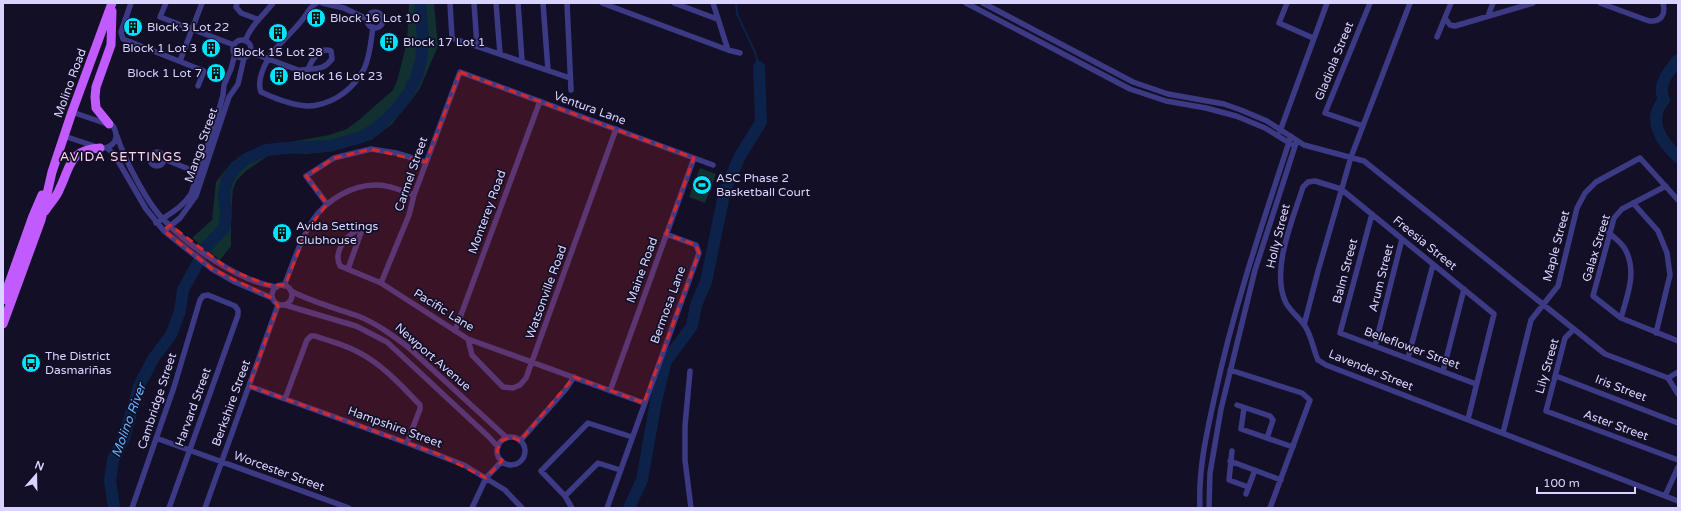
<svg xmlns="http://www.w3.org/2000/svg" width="1681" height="511" font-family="'Varela Round',sans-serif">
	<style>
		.green { fill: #12302f }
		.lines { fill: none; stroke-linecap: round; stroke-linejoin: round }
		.stream { stroke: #0c2248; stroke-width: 2 }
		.river { stroke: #0c2248; stroke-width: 12 }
		.minor { stroke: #3d3a85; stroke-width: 5.5 }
		.primary { stroke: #c25bff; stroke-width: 9 }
		.marked { fill: #d62828; fill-opacity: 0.2; stroke: #d62828; stroke-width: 3; stroke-dasharray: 8 5; stroke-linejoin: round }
		.labels { text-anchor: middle; stroke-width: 3.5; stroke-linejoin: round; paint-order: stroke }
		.poi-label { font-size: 12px; fill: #d9d4ff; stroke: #130f26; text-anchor: start }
		.street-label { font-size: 12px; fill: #d9d4ff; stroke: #130f26 }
		.neighbourhood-label { font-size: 13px; letter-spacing: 1px; fill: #ffd6f0; stroke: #130f26 }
		.water-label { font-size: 13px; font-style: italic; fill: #62b6ff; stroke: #130f26 }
	</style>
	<rect width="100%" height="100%" fill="#130f26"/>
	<path class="green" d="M 409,3 L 434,3 L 438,46 L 420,88 L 413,98 L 392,124 L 371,140 L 325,152 L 306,154 L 278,152 L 266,157 L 246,171 L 237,180 L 233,189 L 231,217 L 231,246 L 220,260 L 192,238 L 212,220 L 216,182 L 232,162 L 258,148 L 329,135 L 347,129 L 360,119 L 393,90 L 397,81 L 407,42 Z
		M 700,168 L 716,174 L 705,203 L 689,197 Z"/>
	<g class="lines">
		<path class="stream" d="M 736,3 L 737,14 L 755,52 L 759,67"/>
		<path class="river" d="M 1678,60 C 1668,72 1657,85 1664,100 C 1646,120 1662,142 1678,157
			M 114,508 L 110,481 L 113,460 L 124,438 L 139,386 L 153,359 L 171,335 L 180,311 L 183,290 L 190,277 L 207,246 L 224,228 L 226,215 L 224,194 L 227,180 L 236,167 L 246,159 L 266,150 L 285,148 L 330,146 L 362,137 L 377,128 L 396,110 L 408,94 L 417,76 L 421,60 L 423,39 L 420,3
			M 629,508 L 642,480 L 656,401 L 666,361 L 692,326 L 696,305 L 706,282 L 725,190 L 740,156 L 761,122 L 759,67"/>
		<path class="minor" d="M 131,3 L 121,32 L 123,39 L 204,71 L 198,86
			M 166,3 L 160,17 L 234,45
			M 237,3 L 236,7 L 241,13 L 257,19
			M 317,3 C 311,5 309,11 305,16 C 294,32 278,43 268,59 C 263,68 257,82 261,92 C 274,98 301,109 317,105 C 337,101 354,88 364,69 C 370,57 371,41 373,27
			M 322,3 L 344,8 L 367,19
			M 450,3 L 452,38 L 570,78
			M 474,3 L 477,46
			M 496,3 L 500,54
			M 518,3 L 522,61
			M 543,3 L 548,70
			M 567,3 L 571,90
			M 602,3 L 728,50 L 740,53
			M 674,3 L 717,19
			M 713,3 L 728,50
			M 966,3 L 1130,89 L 1166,101 L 1206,108 L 1236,116 L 1265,128 L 1291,144
			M 983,3 L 1133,82 L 1168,94 L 1224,104 L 1241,110 L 1267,121 L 1304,145 L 1364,161 L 1605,354 L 1668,378
			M 1287,3 L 1279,23 L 1313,38
			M 1600,3 L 1649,21 C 1661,22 1666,15 1663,3
			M367 20a8 8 0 1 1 16 0a8 8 0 1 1-16 0Z
			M 1488,16 L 1493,3
			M 1445,18 L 1450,25 L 1455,26 L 1533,3
			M 1437,37 L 1451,3
			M233 49a9 9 0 1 1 18 0a9 9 0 1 1-18 0Z
			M 245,41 C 251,25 263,16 273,3
			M 250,52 L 298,70 C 303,71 305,69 310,69 C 320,69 326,67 332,59 L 331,51 C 320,46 312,60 308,69
			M 180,61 L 202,3
			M 72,112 L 113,126 C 119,136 116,145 105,148
			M 1363,126 L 1325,113 L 1370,3
			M 1280,131 L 1327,3
			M 64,136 L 97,147
			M 117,136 C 124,158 146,201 162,218 C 188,246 240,282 277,287
			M 107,148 L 114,154 L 146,209 L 164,231 L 212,269 L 235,282 L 272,298
			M150 159a7 7 0 1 1 14 0a7 7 0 1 1-14 0Z
			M 164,159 L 201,174
			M 1666,186 L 1622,209 L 1614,218 L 1593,296 L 1621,318 L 1678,341
			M 1633,203 L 1658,231 L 1667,253 L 1670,275 L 1656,333
			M 327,204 L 306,176 L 334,158 L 371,149 L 396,153 L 426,162
			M 1372,214 L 1340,333 L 1476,384
			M 156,223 C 169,214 182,208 191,194 L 215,124 L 223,95 L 224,85 L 231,69 L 235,54
			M 363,227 C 349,233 332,250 340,266 L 381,283 L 468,339 L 644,403
			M 164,231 L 180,218 L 196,196 L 229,97 L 238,84 L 244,58
			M 1609,233 C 1615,238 1623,244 1626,251 C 1637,273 1627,296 1621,318
			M 348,269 L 363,227
			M 381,283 L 409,215 L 414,195 L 460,72 L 713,165
			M272 295a10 10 0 1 1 20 0a10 10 0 1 1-20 0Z
			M 284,286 C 293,264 300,239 313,220 C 326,200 353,184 378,185 C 389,185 403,191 414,195
			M 291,291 C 312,302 335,308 358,316 C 376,323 392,335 408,347 L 507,438
			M 285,305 L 356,326 L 387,342 L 489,437 L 498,447
			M 1304,325 L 1318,271 L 1351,157 L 1410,3
			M 1574,329 L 1565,338 L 1546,411 L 1678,460
			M 455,331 L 540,101
			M 468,339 L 472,355 L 503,387 L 513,388 L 520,385 L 526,378 L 616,129
			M 1375,346 L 1402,239
			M 1408,358 L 1433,265
			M 1230,370 L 1302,393 L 1310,400 L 1270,508
			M 690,371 L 685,426 L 685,460 L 691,508
			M 1443,371 L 1464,289
			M 1556,376 L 1678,423
			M 1668,378 L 1678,394
			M 1668,378 L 1678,372
			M 249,386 L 407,443 L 464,465 L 505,490 L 522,508
			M 610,391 L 694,158
			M 285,399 L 307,340 L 311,336 L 315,336 C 329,341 343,344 356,351 C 381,363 401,385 420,405 L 420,409 L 407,443
			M 1237,405 L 1270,416 L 1273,420 L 1267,438
			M 1244,408 L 1241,429 L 1293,447
			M 1468,419 L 1494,314 L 1341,189 L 1315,181 L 1308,182 L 1303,187 C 1293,219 1270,271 1286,303 C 1291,312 1299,317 1305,326 C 1312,337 1313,349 1318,360 L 1326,365 L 1678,501
			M 1503,433 L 1531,320 L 1558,286 L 1577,208 L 1585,193 L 1596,182 L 1640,158 L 1678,200
			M497 451a14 14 0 1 1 28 0a14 14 0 1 1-28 0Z
			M 156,438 L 349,508
			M 520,441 L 566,389 L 574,377
			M 1232,451 L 1229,480 L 1248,487
			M 1230,461 L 1281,480
			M 1246,494 L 1255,470
			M 565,496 L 598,463 L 620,470
			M 1665,496 L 1678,467
			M 132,508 L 174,387 L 200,300 L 203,296 L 208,295 L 235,306 L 238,310 L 238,315 L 169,508
			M 205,508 L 278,305
			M 472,508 L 486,478 L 502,461
			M 572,508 L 565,496 L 541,471 L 588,423 L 632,437
			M 607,508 L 699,253 L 696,245 L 666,234
			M 1200,508 C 1198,469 1207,432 1215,395 C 1234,306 1263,222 1291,136
			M 1209,508 L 1210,473 L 1221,409 L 1255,270 L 1297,140"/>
		<path class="primary" d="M 109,124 L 96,108 L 95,97 L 96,87 L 111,45 L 112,11
			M 45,211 C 50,203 57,197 60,188 C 71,165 69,150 100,148
			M 3,300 L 33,216 L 42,195
			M 3,324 L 41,220 L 52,172 L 72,112 L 112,3"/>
	</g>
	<path class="marked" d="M 460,72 L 694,158 L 666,234 L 696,245 L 699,253 L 644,403 L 574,377 L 520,441 L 511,437 L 501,441 L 497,451 L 502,461 L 486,478 L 438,454 L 249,386 L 278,306 L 272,298 L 212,269 L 164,231 L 170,225 L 230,270 L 268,285 L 285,285 L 307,230 L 327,204 L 306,176 L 334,158 L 371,149 L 426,162 Z"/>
	<defs>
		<symbol id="building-disc" viewBox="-11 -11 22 22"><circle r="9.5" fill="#00e5ff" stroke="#130f26"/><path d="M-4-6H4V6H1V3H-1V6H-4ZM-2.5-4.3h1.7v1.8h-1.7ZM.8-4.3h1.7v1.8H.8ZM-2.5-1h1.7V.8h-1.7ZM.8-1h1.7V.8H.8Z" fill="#111"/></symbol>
		<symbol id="stadium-disc" viewBox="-11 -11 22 22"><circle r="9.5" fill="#00e5ff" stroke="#130f26"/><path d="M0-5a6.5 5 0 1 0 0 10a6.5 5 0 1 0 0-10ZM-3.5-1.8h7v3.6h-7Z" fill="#111"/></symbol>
		<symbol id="bus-disc" viewBox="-11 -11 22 22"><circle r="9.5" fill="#00e5ff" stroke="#130f26"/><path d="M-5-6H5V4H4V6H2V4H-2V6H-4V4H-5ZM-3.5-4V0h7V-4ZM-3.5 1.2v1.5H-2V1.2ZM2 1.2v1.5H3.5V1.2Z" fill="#111"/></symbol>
	</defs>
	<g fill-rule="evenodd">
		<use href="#building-disc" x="305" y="7" width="22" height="22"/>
		<use href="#building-disc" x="122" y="16" width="22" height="22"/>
		<use href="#building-disc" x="267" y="22" width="22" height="22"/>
		<use href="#building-disc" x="378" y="31" width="22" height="22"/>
		<use href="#building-disc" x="200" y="37" width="22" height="22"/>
		<use href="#building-disc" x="205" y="62" width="22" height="22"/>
		<use href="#building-disc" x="268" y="65" width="22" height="22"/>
		<use href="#stadium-disc" x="691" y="174" width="22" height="22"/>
		<use href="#building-disc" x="271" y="222" width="22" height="22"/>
		<use href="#bus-disc" x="20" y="352" width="22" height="22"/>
	</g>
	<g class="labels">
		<g class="poi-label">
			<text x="330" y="22">Block 16 Lot 10</text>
			<text x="147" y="31">Block 3 Lot 22</text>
			<text x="403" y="46">Block 17 Lot 1</text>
			<text x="197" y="52" text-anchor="end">Block 1 Lot 3</text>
			<text x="278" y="56" text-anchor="middle">Block 15 Lot 28</text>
			<text x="202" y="77" text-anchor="end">Block 1 Lot 7</text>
			<text x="293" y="80">Block 16 Lot 23</text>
			<text x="716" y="182">ASC Phase 2<tspan x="716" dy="14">Basketball Court</tspan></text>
			<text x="296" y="230">Avida Settings<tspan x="296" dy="14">Clubhouse</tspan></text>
			<text x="45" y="360">The District<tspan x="45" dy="14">Dasmariñas</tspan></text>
		</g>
		<g class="street-label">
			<text transform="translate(1334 61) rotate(-68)" y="4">Gladiola Street</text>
			<text transform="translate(70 83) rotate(-70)" y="4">Molino Road</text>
			<text transform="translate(590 108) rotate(20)" y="4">Ventura Lane</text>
			<text transform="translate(201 145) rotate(-71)" y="4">Mango Street</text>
			<text transform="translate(411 174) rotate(-71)" y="4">Carmel Street</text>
			<text transform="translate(487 212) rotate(-70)" y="4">Monterey Road</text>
			<text transform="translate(1278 236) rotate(-76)" y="4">Holly Street</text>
			<text transform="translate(1425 243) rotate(39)" y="4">Freesia Street</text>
			<text transform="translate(1556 246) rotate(-75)" y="4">Maple Street</text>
			<text transform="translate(1596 248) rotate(-73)" y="4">Galax Street</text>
			<text transform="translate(642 270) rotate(-70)" y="4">Maine Road</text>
			<text transform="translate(1345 271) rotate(-75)" y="4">Balm Street</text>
			<text transform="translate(1381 278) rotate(-76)" y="4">Arum Street</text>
			<text transform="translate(546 292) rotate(-70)" y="4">Watsonville Road</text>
			<text transform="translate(668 305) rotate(-70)" y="4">Bermosa Lane</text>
			<text transform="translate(444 310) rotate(32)" y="4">Pacific Lane</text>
			<text transform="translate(1412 348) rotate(20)" y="4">Belleflower Street</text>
			<text transform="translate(433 357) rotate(41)" y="4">Newport Avenue</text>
			<text transform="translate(1547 366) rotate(-74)" y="4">Lily Street</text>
			<text transform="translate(1371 370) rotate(22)" y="4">Lavender Street</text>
			<text transform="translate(1621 388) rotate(21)" y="4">Iris Street</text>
			<text transform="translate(157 401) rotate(-72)" y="4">Cambridge Street</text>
			<text transform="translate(231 403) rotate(-70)" y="4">Berkshire Street</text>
			<text transform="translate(193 407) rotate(-70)" y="4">Harvard Street</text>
			<text transform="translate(1616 425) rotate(20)" y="4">Aster Street</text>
			<text transform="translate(395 427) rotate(20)" y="4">Hampshire Street</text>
			<text transform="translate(279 471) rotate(20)" y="4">Worcester Street</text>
		</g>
		<g class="neighbourhood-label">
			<text x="121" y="161">AVIDA SETTINGS</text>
		</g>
		<g class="water-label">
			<text transform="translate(128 420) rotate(-70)" y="5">Molino River</text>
		</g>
	</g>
	<rect width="1681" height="511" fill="none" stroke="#d9d4ff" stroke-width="8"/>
	<g transform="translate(36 475) rotate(20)" stroke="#130f26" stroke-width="3" paint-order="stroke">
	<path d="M0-3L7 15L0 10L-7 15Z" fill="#d9d4ff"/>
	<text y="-6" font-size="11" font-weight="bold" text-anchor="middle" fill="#d9d4ff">N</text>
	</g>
	<path d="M1537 487v6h98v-6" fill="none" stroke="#d9d4ff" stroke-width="2"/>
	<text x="1543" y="487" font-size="12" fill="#d9d4ff" stroke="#130f26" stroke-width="3" paint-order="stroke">100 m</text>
</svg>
